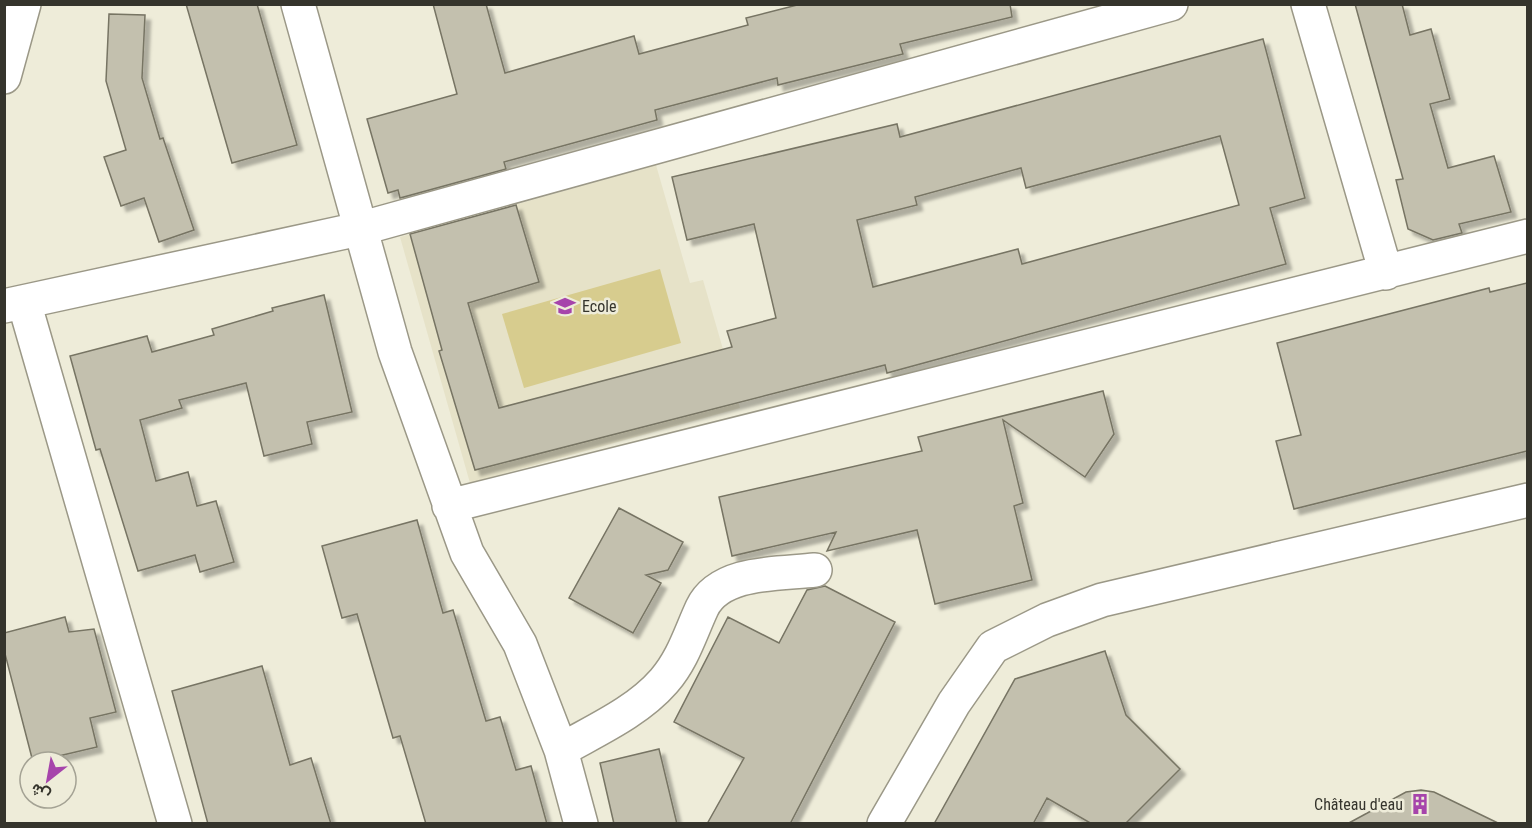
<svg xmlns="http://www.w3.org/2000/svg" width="1532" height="828" font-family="'Roboto Condensed',Vazirmatn,sans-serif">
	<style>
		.built { fill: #e6e2c8 }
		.green { fill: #d7cc8e }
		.building { fill: #c3c0ae; stroke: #777464; stroke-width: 1.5; fill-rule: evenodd; filter: url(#shadow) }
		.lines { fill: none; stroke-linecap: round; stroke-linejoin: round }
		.minor-casing { stroke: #9b9887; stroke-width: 36 }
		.minor { stroke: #fff; stroke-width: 33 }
		.labels { text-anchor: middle; stroke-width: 5; stroke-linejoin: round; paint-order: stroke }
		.poi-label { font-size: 16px; fill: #35342c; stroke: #eeecd9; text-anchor: start }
	</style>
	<defs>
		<filter id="shadow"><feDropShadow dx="5.5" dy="5.5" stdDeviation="1.5" flood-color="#0004"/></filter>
	</defs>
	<rect width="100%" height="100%" fill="#eeecd9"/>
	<path class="built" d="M 656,165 L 690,283 L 703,280 L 740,408 L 470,483 L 400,237 Z"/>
	<path class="green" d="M 660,269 L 681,343 L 524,388 L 502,314 Z"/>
	<path class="building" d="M 186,4 L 257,4 L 297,145 L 232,163 Z
		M 433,4 L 486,4 L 505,73 L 634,36 L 639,54 L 748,25 L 746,18 L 801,4 L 1010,4 L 1012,17 L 900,44 L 903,54 L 778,85 L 777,78 L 655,110 L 657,120 L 504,162 L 506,169 L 400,198 L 398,190 L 388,193 L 367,119 L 457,94 Z
		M 1355,4 L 1402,4 L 1410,35 L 1431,29 L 1450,99 L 1430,104 L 1448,168 L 1494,156 L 1511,212 L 1459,224 L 1462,233 L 1433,240 L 1408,229 L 1396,180 L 1403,179 Z
		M 109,14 L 145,15 L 142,78 L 160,139 L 163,138 L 194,230 L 159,242 L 144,198 L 121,206 L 104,157 L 126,150 L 106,81 Z
		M 1263,39 L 1305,198 L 1270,208 L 1286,264 L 887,373 L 885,365 L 475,470 L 439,351 L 442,350 L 410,234 L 516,205 L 539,282 L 468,303 L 499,408 L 732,347 L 727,331 L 776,318 L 754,224 L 687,240 L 672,177 L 897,124 L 900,137 ZM 1220,136 L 1239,205 L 1022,264 L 1018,249 L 873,287 L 857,220 L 917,205 L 915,197 L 1021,168 L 1026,188 Z
		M 1527,283 L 1527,451 L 1294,509 L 1276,441 L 1301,435 L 1277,343 L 1489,288 L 1490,292 Z
		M 324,295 L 352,412 L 307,422 L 312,444 L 264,456 L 246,383 L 179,400 L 182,408 L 140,420 L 156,481 L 188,472 L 197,506 L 216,501 L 234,562 L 200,572 L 195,555 L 138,571 L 100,449 L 96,450 L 70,356 L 147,336 L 152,352 L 214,335 L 212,329 L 273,311 L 272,308 Z
		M 1103,391 L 1114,434 L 1085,477 L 1003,420 L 1023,503 L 1014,506 L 1032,580 L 935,604 L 917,530 L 827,551 L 836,532 L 732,556 L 719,497 L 922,451 L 918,437 Z
		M 619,508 L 683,542 L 668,570 L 646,575 L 661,583 L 633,633 L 569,598 Z
		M 417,520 L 443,613 L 453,610 L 486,721 L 500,717 L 516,770 L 531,766 L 547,824 L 426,824 L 400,736 L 393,738 L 357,614 L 342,618 L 322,546 Z
		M 825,586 L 895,622 L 790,824 L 707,824 L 744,758 L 674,722 L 728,617 L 779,643 L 807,590 Z
		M 65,617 L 69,632 L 94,629 L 116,712 L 90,718 L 97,747 L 33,762 L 4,650 L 4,633 Z
		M 1105,651 L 1126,715 L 1180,769 L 1125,824 L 1092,824 L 1047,798 L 1033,824 L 934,824 L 1015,679 Z
		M 262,666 L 290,765 L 311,758 L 331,824 L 208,824 L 172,691 Z
		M 659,749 L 677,824 L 614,824 L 600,763 Z
		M 1421,790 L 1434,792 L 1500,824 L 1347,824 L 1406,792 Z"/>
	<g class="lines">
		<defs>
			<path id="minor" d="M 298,4 L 395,352 L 467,553 L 520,644 L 561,750 L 581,824
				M 1308,4 L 1386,273
				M 4,77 L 24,4
				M 24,302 L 175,824
				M 4,306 L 359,229 L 1171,4
				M 449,506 L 1528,236
				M 561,750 C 596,730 637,712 664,681 C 683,659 690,634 702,608 C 720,570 781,574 815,570
				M 884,824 L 954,703 L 993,647 L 1047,620 L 1102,600 L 1528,500"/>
		</defs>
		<use href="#minor" class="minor-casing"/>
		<use href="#minor" class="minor"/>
	</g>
	<defs>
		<symbol id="school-bare" viewBox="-9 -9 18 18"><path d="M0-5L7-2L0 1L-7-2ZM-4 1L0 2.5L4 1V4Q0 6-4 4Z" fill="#a644ab" stroke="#eeecd9" stroke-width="2.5" paint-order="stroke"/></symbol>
		<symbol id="building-bare" viewBox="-9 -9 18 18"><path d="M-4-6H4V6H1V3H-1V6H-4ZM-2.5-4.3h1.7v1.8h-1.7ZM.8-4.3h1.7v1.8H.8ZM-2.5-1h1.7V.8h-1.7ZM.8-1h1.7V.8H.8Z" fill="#a644ab" stroke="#eeecd9" stroke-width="2.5" paint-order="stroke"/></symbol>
	</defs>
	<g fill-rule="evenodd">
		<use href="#school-bare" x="550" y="291" width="30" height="30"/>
		<use href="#building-bare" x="1405" y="789" width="30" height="30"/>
	</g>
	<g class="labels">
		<g class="poi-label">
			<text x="582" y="312">Ecole</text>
			<text x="1403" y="810" text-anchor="end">Château d'eau</text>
		</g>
	</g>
	<rect width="1532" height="828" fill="none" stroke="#35342c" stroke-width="12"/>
	<g transform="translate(48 780) rotate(211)"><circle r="28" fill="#eeecd9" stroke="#a4a294" stroke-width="1.5"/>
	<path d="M0-4.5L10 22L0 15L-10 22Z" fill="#a644ab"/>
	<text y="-9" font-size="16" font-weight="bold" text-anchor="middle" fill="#35342c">ش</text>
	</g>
</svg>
